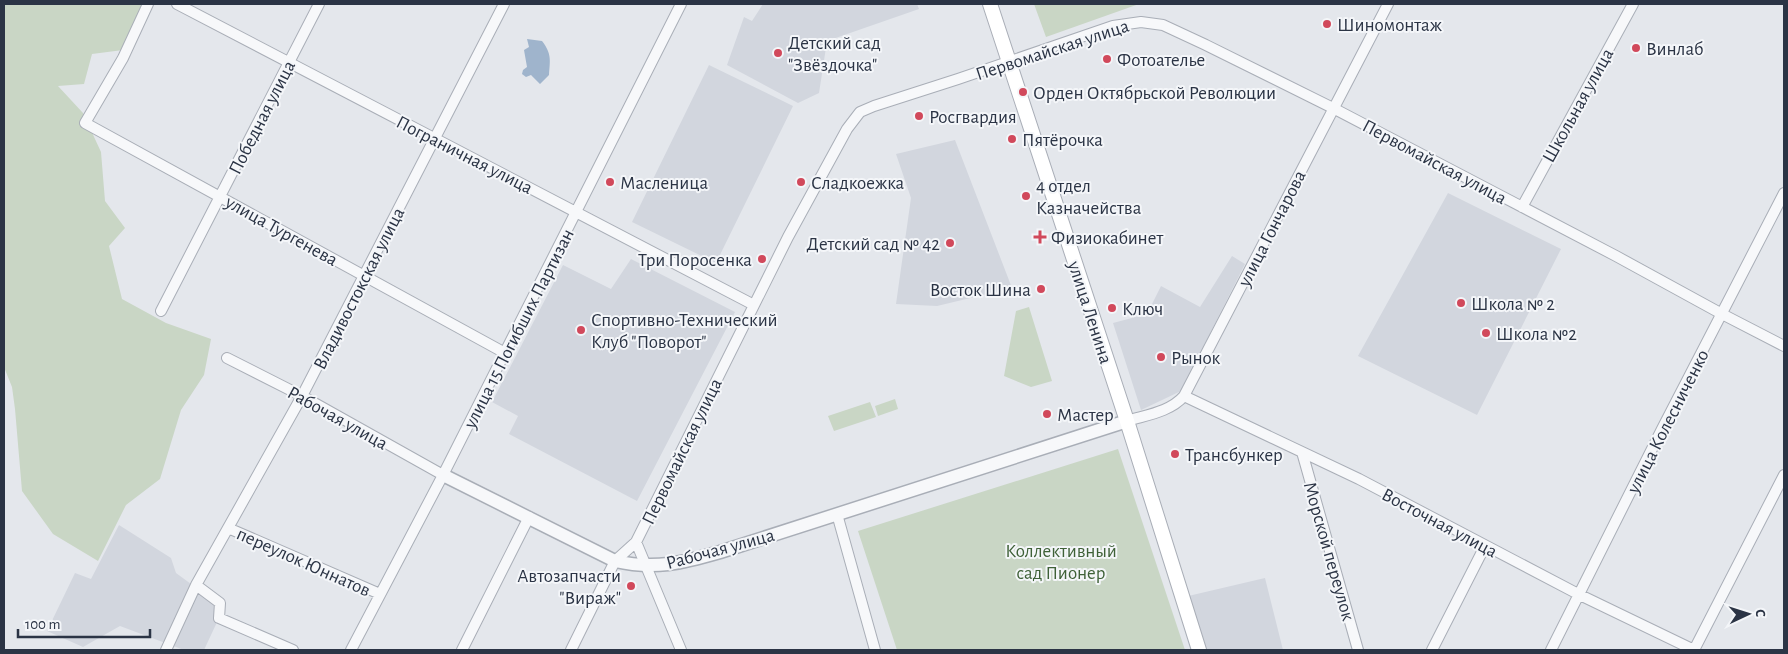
<svg xmlns="http://www.w3.org/2000/svg" width="1788" height="654" font-family="'Alegreya Sans',sans-serif">
	<style>
		.built { fill: #d2d6de }
		.green { fill: #c9d6c5 }
		.water { fill: #9fb4cc }
		.lines { fill: none; stroke-linecap: round; stroke-linejoin: round }
		.minor-casing { stroke: #a9aeb7; stroke-width: 12 }
		.tertiary-casing { stroke: #a9aeb7; stroke-width: 15 }
		.secondary-casing { stroke: #a9aeb7; stroke-width: 16 }
		.minor { stroke: #f7f8fa; stroke-width: 10 }
		.tertiary { stroke: #f7f8fa; stroke-width: 12 }
		.secondary { stroke: #fff; stroke-width: 14 }
		.poi-dot { fill: #d1495b; stroke: #f4f6f9; stroke-width: 2 }
		.labels { text-anchor: middle; stroke-width: 4; stroke-linejoin: round; paint-order: stroke }
		.poi-label { font-size: 19px; fill: #2b3445; stroke: #f4f6f9; text-anchor: start }
		.street-label { font-size: 19px; fill: #2b3445; stroke: #f4f6f9 }
		.park-label { font-size: 19px; fill: #3f6138; stroke: #f4f6f9 }
	</style>
	<rect width="100%" height="100%" fill="#e4e7ec"/>
	<path class="built" d="M 763,4 L 917,4 L 919,9 L 827,41 L 819,93 L 798,103 L 727,65 L 744,17 L 752,21 Z
		M 709,65 L 793,106 L 716,263 L 632,222 Z
		M 955,140 L 1012,288 L 937,306 L 896,304 L 911,198 L 896,154 Z
		M 1448,193 L 1561,249 L 1477,415 L 1358,356 Z
		M 1232,256 L 1245,264 L 1181,391 L 1141,410 L 1113,323 L 1147,314 L 1161,286 L 1200,307 Z
		M 631,259 L 735,312 L 637,501 L 509,434 L 518,416 L 492,402 L 563,265 L 611,289 Z
		M 119,525 L 171,558 L 176,573 L 217,603 L 218,620 L 204,650 L 184,650 L 120,626 L 83,647 L 47,631 L 75,573 L 91,579 Z
		M 1265,578 L 1283,650 L 1201,650 L 1184,597 Z"/>
	<path class="green" d="M 4,4 L 144,4 L 123,50 L 92,54 L 84,84 L 58,86 L 83,113 L 101,152 L 105,201 L 125,228 L 109,246 L 122,299 L 166,323 L 211,339 L 204,375 L 181,410 L 160,479 L 126,505 L 98,561 L 53,534 L 22,491 L 15,409 L 12,387 L 4,367 Z
		M 1034,4 L 1139,4 L 1046,37 Z
		M 1029,307 L 1052,381 L 1031,387 L 1004,376 L 1016,311 Z
		M 895,399 L 898,409 L 878,416 L 875,406 Z
		M 870,402 L 876,417 L 834,431 L 828,416 Z
		M 1118,449 L 1185,650 L 897,650 L 858,531 Z"/>
	<path class="water" d="M 527,39 L 542,41 C 552,54 550,60 549,75 L 540,84 L 531,75 L 526,77 L 522,74 L 523,70 L 527,67 L 524,50 L 529,47 Z"/>
	<g class="lines">
		<defs>
			<path id="minor" d="M 148,4 L 123,58 L 85,123 L 505,353
				M 177,4 L 754,305
				M 1522,207 L 1633,4
				M 161,311 L 319,4
				M 227,358 L 302,396 L 443,475
				M 1184,396 L 1359,479 L 1580,595 L 1694,650
				M 1127,421 C 1146,415 1170,412 1184,396 L 1388,4
				M 1302,452 L 1358,650
				M 837,514 L 875,650
				M 228,528 L 380,594
				M 636,542 L 681,650
				M 196,585 L 220,603 L 219,618 L 293,650
				M 166,650 L 196,585 L 302,396 L 504,4
				M 351,650 L 443,475 L 681,4
				M 462,650 L 529,517
				M 571,650 L 615,561 L 636,542 L 788,237 L 847,129 L 860,112 L 874,106 L 958,79 L 1113,26 L 1141,22 L 1163,25 L 1206,45 L 1333,108 L 1616,256 L 1722,314 L 1784,346
				M 1432,650 L 1485,546
				M 1551,650 L 1662,429 L 1784,193
				M 1694,650 L 1784,475"/>
			<path id="tertiary" d="M 443,475 L 615,561 C 655,570 682,563 720,552 L 1127,421"/>
			<path id="secondary" d="M 990,4 L 1127,421 L 1199,650"/>
		</defs>
		<use href="#minor" class="minor-casing"/>
		<use href="#tertiary" class="tertiary-casing"/>
		<use href="#secondary" class="secondary-casing"/>
		<use href="#minor" class="minor"/>
		<use href="#tertiary" class="tertiary"/>
		<use href="#secondary" class="secondary"/>
	</g>
	<g class="poi-dot">
		<circle cx="1327" cy="24" r="5"/>
		<circle cx="1636" cy="48" r="5"/>
		<circle cx="778" cy="53" r="5"/>
		<circle cx="1107" cy="59" r="5"/>
		<circle cx="1023" cy="92" r="5"/>
		<circle cx="919" cy="116" r="5"/>
		<circle cx="1012" cy="139" r="5"/>
		<circle cx="610" cy="182" r="5"/>
		<circle cx="801" cy="182" r="5"/>
		<circle cx="1026" cy="196" r="5"/>
		<path d="M1037.5 229.5h5v5h5v5h-5v5h-5v-5h-5v-5h5z"/>
		<circle cx="950" cy="243" r="5"/>
		<circle cx="762" cy="259" r="5"/>
		<circle cx="1041" cy="289" r="5"/>
		<circle cx="1461" cy="303" r="5"/>
		<circle cx="1112" cy="308" r="5"/>
		<circle cx="581" cy="330" r="5"/>
		<circle cx="1486" cy="333" r="5"/>
		<circle cx="1161" cy="357" r="5"/>
		<circle cx="1047" cy="414" r="5"/>
		<circle cx="1175" cy="454" r="5"/>
		<circle cx="631" cy="586" r="5"/>
	</g>
	<g class="labels">
		<g class="poi-label">
			<text x="1337" y="31">Шиномонтаж</text>
			<text x="788" y="49">Детский сад<tspan x="788" dy="22">"Звёздочка"</tspan></text>
			<text x="1646" y="55">Винлаб</text>
			<text x="1117" y="66">Фотоателье</text>
			<text x="1033" y="99">Орден Октябрьской Революции</text>
			<text x="929" y="123">Росгвардия</text>
			<text x="1022" y="146">Пятёрочка</text>
			<text x="620" y="189">Масленица</text>
			<text x="811" y="189">Сладкоежка</text>
			<text x="1036" y="192">4 отдел<tspan x="1036" dy="22">Казначейства</tspan></text>
			<text x="1051" y="244">Физиокабинет</text>
			<text x="940" y="250" text-anchor="end">Детский сад № 42</text>
			<text x="752" y="266" text-anchor="end">Три Поросенка</text>
			<text x="1031" y="296" text-anchor="end">Восток Шина</text>
			<text x="1471" y="310">Школа № 2</text>
			<text x="1122" y="315">Ключ</text>
			<text x="591" y="326">Спортивно-Технический<tspan x="591" dy="22">Клуб "Поворот"</tspan></text>
			<text x="1496" y="340">Школа №2</text>
			<text x="1171" y="364">Рынок</text>
			<text x="1057" y="421">Мастер</text>
			<text x="1185" y="461">Трансбункер</text>
			<text x="621" y="582" text-anchor="end">Автозапчасти<tspan x="621" dy="22">"Вираж"</tspan></text>
		</g>
		<g class="street-label">
			<text transform="translate(1052 49) rotate(-18)" y="7">Первомайская улица</text>
			<text transform="translate(1577 105) rotate(-61)" y="7">Школьная улица</text>
			<text transform="translate(261 117) rotate(-63)" y="7">Победная улица</text>
			<text transform="translate(465 154) rotate(27)" y="7">Пограничная улица</text>
			<text transform="translate(1435 161) rotate(28)" y="7">Первомайская улица</text>
			<text transform="translate(1271 228) rotate(-63)" y="7">улица Гончарова</text>
			<text transform="translate(282 230) rotate(29)" y="7">улица Тургенева</text>
			<text transform="translate(358 288) rotate(-63)" y="7">Владивостокская улица</text>
			<text transform="translate(1091 312) rotate(72)" y="7">улица Ленина</text>
			<text transform="translate(518 328) rotate(-63)" y="7">улица 15 Погибших Партизан</text>
			<text transform="translate(338 417) rotate(29)" y="7">Рабочая улица</text>
			<text transform="translate(1667 421) rotate(-63)" y="7">улица Колесниченко</text>
			<text transform="translate(681 451) rotate(-64)" y="7">Первомайская улица</text>
			<text transform="translate(1440 522) rotate(28)" y="7">Восточная улица</text>
			<text transform="translate(720 548) rotate(-15)" y="7">Рабочая улица</text>
			<text transform="translate(1330 551) rotate(74)" y="7">Морской переулок</text>
			<text transform="translate(304 561) rotate(24)" y="7">переулок Юннатов</text>
		</g>
		<g class="park-label">
			<text x="1061" y="557">Коллективный<tspan x="1061" dy="22">сад Пионер</tspan></text>
		</g>
	</g>
	<rect width="1788" height="654" fill="none" stroke="#2b3445" stroke-width="10"/>
	<g transform="translate(1748 614) rotate(86)" stroke="#f4f6f9" stroke-width="4" paint-order="stroke">
	<path d="M0-4L9 19L0 12L-9 19Z" fill="#2b3445"/>
	<text y="-8" font-size="14" font-weight="bold" text-anchor="middle" fill="#2b3445">С</text>
	</g>
	<path d="M18 629v8h132v-8" fill="none" stroke="#2b3445" stroke-width="2.5"/>
	<text x="25" y="629" font-size="15" fill="#2b3445" stroke="#f4f6f9" stroke-width="4" paint-order="stroke">100 m</text>
</svg>
